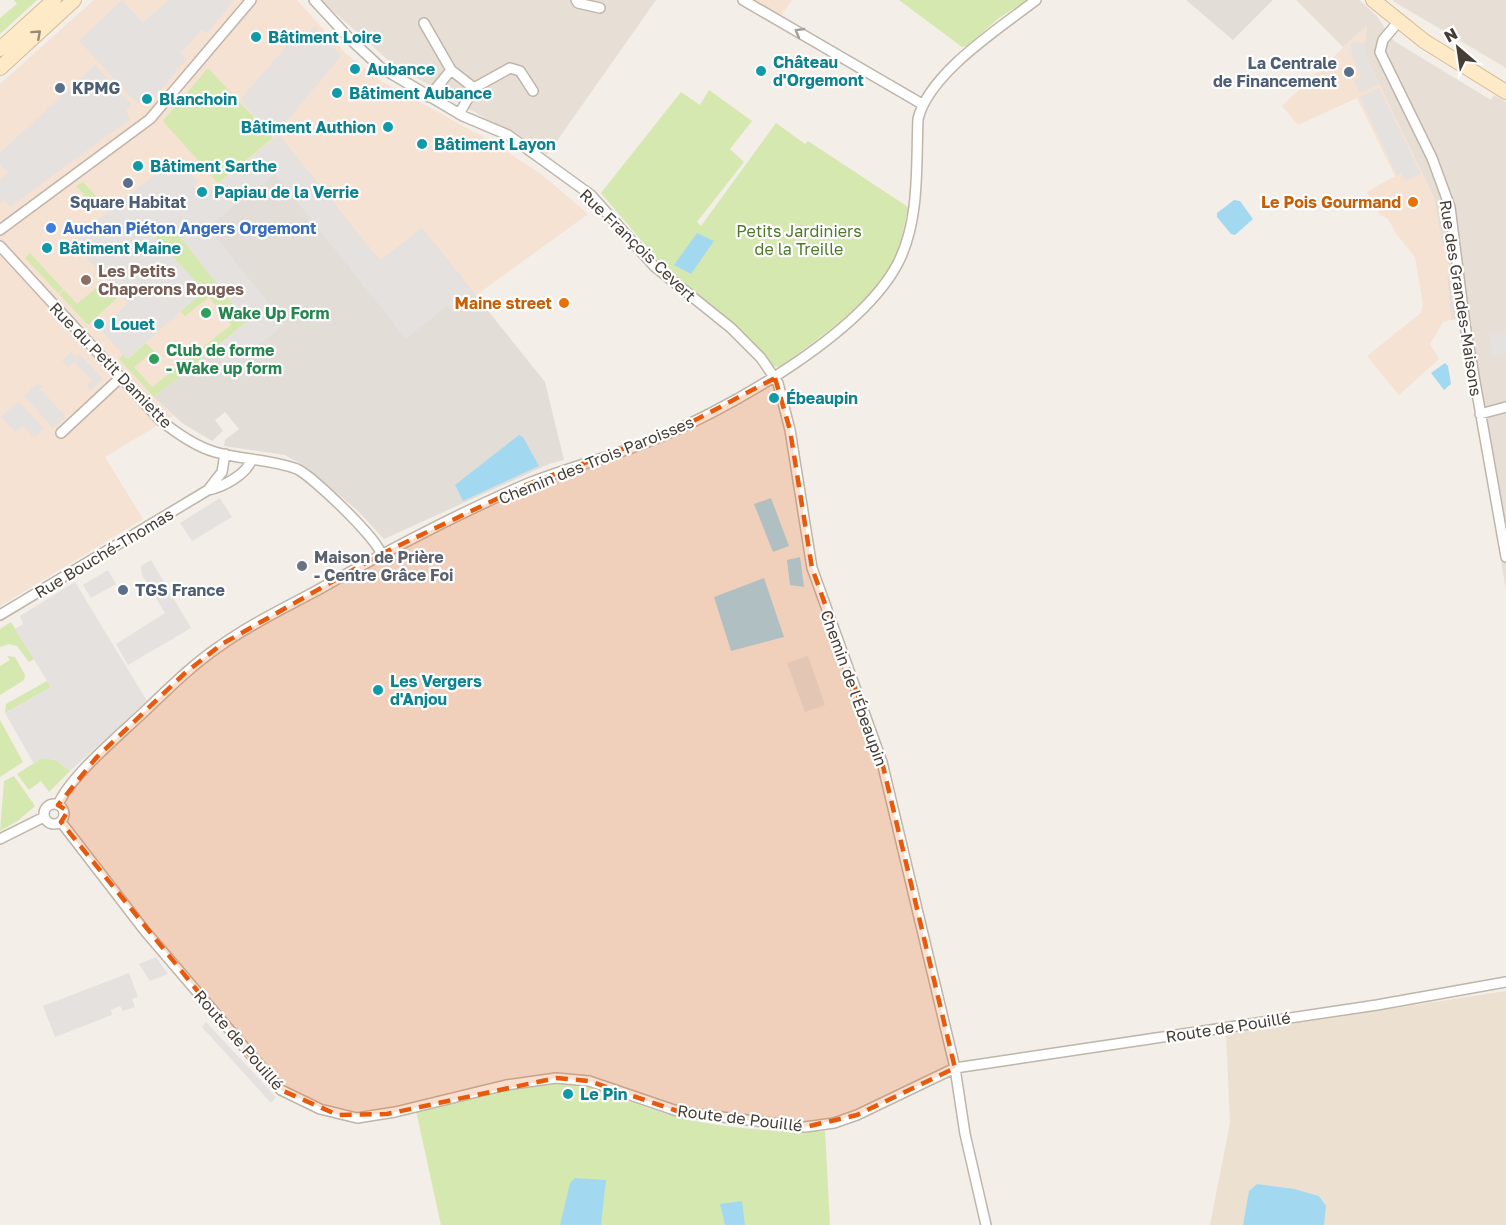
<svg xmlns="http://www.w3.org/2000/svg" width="1506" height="1225" font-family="'Golos Text',sans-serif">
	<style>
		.residential { fill: #e7dfd5 }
		.commercial { fill: #f5e2d2 }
		.industrial { fill: #e3ddd8 }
		.education { fill: #ece1d1 }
		.green { fill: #d5e8af }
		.parking { fill: #e4e1df }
		.water { fill: #a3d9f0 }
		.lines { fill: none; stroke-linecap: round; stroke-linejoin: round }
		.street-casing { stroke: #bfb5a9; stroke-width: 12 }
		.secondary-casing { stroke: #d3bc97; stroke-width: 16 }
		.street { stroke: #fff; stroke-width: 9 }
		.secondary { stroke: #feeac6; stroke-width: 14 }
		.oneway { stroke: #a29e9a }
		.oneway2 { stroke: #998b77 }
		.marked { fill: #e8590c; fill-opacity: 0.2; stroke: #e8590c; stroke-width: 4.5; stroke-dasharray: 12 8; stroke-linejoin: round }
		.culture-dot { fill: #0f9aa8; stroke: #fff; stroke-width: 2 }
		.service-dot { fill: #5c6f8a; stroke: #fff; stroke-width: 2 }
		.food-dot { fill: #e8710a; stroke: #fff; stroke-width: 2 }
		.shop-dot { fill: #3f7fe0; stroke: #fff; stroke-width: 2 }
		.education-dot { fill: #8d6e63; stroke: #fff; stroke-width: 2 }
		.leisure-dot { fill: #2e9e5b; stroke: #fff; stroke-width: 2 }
		.worship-dot { fill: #6b7280; stroke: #fff; stroke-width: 2 }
		.labels { text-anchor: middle; stroke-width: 4.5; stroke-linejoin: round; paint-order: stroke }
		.culture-label { font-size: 16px; font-weight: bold; fill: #0d838f; stroke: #fff; text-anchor: start }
		.service-label { font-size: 16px; font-weight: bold; fill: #4e5e75; stroke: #fff; text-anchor: start }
		.food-label { font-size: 16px; font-weight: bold; fill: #c56008; stroke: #fff; text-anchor: end }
		.shop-label { font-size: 16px; font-weight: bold; fill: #366cbe; stroke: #fff; text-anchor: start }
		.park-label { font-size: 16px; fill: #507829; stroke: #fff }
		.street-label { font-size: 16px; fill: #463e36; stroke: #fff }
		.education-label { font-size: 16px; font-weight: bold; fill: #785e54; stroke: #fff; text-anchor: start }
		.leisure-label { font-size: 16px; font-weight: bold; fill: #27864d; stroke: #fff; text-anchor: start }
		.worship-label { font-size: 16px; font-weight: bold; fill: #5b616d; stroke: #fff; text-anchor: start }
	</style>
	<rect width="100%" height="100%" fill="#f3eee7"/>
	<path class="residential" d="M 321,0 L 656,0 L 547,155 L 390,62 Z
		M 1296,0 L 1359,0 L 1376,15 L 1394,41 L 1491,100 L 1494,95 L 1506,102 L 1506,591 L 1461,318 L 1451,320 L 1447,278 L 1448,258 L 1441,240 L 1434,198 L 1367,59 L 1364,50 L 1367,26 L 1343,47 Z
		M 1506,0 L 1506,68 L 1393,1 L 1394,0 Z"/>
	<path class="commercial" d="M 94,0 L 297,0 L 346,54 L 383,82 L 487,139 L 541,174 L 588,214 L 475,296 L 422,229 L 380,262 L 279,135 L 169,223 L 247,322 L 154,396 L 173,416 L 105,457 L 143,519 L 0,606 L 0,84 Z
		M 749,0 L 792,0 L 780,17 Z
		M 1367,25 L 1364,50 L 1367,59 L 1434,198 L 1441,240 L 1450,269 L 1447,278 L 1451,320 L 1443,322 L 1430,344 L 1439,359 L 1399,395 L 1367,356 L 1421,313 L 1423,304 L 1415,257 L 1397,235 L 1388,219 L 1379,214 L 1367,192 L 1395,176 L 1357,98 L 1298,125 L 1282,106 Z"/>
	<path class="industrial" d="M 1186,0 L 1273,0 L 1233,40 Z
		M 279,135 L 380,261 L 422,228 L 545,382 L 564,460 L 549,464 L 384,539 L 358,511 L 305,466 L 285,455 L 224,446 L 225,440 L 239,429 L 225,412 L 215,420 L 223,431 L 212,441 L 182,423 L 154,397 L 247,321 L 169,223 Z"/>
	<path class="education" d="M 1506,991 L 1506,1225 L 1210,1225 L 1230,1123 L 1226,1034 Z"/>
	<path class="green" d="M 14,0 L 37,0 L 0,34 L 0,18 L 17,4 Z
		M 899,0 L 1027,0 L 999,18 L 967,46 L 962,47 Z
		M 208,68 L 273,138 L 218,183 L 163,121 Z
		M 709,90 L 752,121 L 730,149 L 744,162 L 697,222 L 701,226 L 776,123 L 805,144 L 808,141 L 908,207 C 904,226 901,247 892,264 C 872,303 814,341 780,367 L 773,366 L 735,326 L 668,272 L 601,193 L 681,92 L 700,105 Z
		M 83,182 L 105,206 L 99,211 L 76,186 Z
		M 170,224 L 247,322 L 154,397 L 119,359 L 123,354 L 128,359 L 146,343 L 154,351 L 134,367 L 152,387 L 231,325 L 209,297 L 185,316 L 180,311 L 203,290 L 155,237 Z
		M 30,253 L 63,289 L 58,293 L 25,258 Z
		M 103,282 L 117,298 L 88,325 L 59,294 L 64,290 L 77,304 Z
		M 11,622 L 34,659 L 29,662 L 17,646 L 9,644 L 0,647 L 0,629 Z
		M 7,656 L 15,657 L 25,675 L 24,680 L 0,695 L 0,666 L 10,660 Z
		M 47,681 L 51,687 L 5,713 L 6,704 Z
		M 0,720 L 23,762 L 0,777 Z
		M 42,758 L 56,760 L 70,771 L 49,792 L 41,781 L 29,790 L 17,774 Z
		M 14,776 L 35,806 L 19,820 L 0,831 L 4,781 Z
		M 571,1082 C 608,1091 641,1108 677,1117 C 724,1128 777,1133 825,1131 L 830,1225 L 441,1225 L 416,1111 L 531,1084 Z"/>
	<path class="parking" d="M 122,0 L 143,23 L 168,0 L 234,0 L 207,33 L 202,29 L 181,53 L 186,59 L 154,98 L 147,93 L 138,104 L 79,41 Z
		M 314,26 L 341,56 L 280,129 L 275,124 L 268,131 L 240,100 L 290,42 L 297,48 Z
		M 1351,42 L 1365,43 L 1367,59 L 1379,84 L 1360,93 L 1353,81 L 1361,77 L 1352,56 Z
		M 95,65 L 130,103 L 131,106 L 126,110 L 130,119 L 10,207 L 5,200 L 0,204 L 0,180 L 8,173 L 0,164 L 0,153 Z
		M 1379,88 L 1421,174 L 1405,181 L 1401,173 L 1397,175 L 1360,97 Z
		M 279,135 L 380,261 L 422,228 L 475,296 L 453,313 L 447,306 L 406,339 L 275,174 L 208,227 L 285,324 L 228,369 L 212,350 L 247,321 L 169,223 L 153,235 L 204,291 L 127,359 L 100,329 L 128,303 L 73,243 L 116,204 L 176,159 L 198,182 L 193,186 L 202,197 Z
		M 1506,331 L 1506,353 L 1494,357 L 1488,336 Z
		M 71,352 L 76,357 L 79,354 L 103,379 L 91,390 L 87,386 L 92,380 L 74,362 L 68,367 L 62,361 Z
		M 38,383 L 42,387 L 40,389 L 66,417 L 53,428 L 24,396 Z
		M 19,401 L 44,429 L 34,438 L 23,426 L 15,432 L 1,417 Z
		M 220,498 L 232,517 L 192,541 L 180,523 Z
		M 151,560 L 191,628 L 128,665 L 116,644 L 165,613 L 142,575 L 141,566 Z
		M 108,570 L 116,584 L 91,598 L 83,585 Z
		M 75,582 L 147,701 L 70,771 L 56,760 L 42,758 L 34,764 L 5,713 L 51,687 L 15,629 L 23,624 L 20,616 Z
		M 808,656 L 825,705 L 805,712 L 787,663 Z
		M 156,957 L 168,974 L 150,981 L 139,964 Z
		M 129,973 L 138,997 L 132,999 L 135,1007 L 123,1011 L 120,1006 L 111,1010 L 112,1015 L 55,1037 L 43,1006 Z
		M 206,1022 L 276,1097 L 271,1103 L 202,1027 Z"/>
	<path class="water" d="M 1234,200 L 1240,201 L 1253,219 L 1235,235 L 1231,234 L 1217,217 L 1217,213 Z
		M 697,233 L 714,241 L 691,274 L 674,265 Z
		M 1445,363 L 1448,366 L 1451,384 L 1444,390 L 1431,373 Z
		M 519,435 L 523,437 L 539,466 L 463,501 L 455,485 Z
		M 771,498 L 789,546 L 773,552 L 754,504 Z
		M 800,557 L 804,587 L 790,585 L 787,560 Z
		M 764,578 L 784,637 L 731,651 L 714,597 Z
		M 575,1178 L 606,1180 L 601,1225 L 560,1225 L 570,1183 Z
		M 1257,1184 L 1294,1189 L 1319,1196 L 1326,1206 L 1324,1225 L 1243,1225 L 1249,1191 Z
		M 742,1201 L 745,1225 L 725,1225 L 720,1204 Z"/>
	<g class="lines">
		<defs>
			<path id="street" d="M 314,0 L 350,39 L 380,67 L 463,116 L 508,135 L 591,195 L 654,266 L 731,328 L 761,358 L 778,383 L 790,430 L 812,568 L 882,762 L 955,1068 L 965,1134 L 986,1225
				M 576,0 L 578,3 L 600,8
				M 743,0 L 922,104
				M 1399,21 L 1383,40 L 1380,52 L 1432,158 L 1450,207 L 1465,325 L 1506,557
				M 424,23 L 451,70
				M 429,97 L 451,70 L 474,88
				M 459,114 L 474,88 L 510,68 L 520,71 L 533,91
				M 0,230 L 150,119 L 251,0
				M 0,246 L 159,419 C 175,432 194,446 215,452 C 241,460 271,459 297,469 C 312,476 378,539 381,554
				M 1480,414 L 1506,407
				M 61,433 L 120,378
				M 208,490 C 223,487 246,475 252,459
				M 0,615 L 208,490 L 222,472 L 225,454
				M44 814a10 10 0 1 1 20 0a10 10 0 1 1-20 0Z
				M 58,805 C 70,776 121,734 145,711 C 169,688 192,665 220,646 C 249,625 284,608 316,591 C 385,552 456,514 529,483 C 567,468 607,458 645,443 C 721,414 860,336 898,263 C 920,220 916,166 918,119 C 929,73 1000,28 1036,0
				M 61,822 L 145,931 L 281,1090 L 320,1109 L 357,1118 L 395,1112 L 506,1085 L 556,1078 L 589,1081 L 680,1112 L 805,1127 L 834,1123 L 857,1115 L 955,1068 L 1377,1005 L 1506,982
				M 0,839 L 44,817"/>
			<path id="secondary" d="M 1373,0 L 1424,41 L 1506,92
				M 0,49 L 54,0
				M 0,68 L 74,0"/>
		</defs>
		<use href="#street" class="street-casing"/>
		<use href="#secondary" class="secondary-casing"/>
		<use href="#street" class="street"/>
		<use href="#secondary" class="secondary"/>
	</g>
	<defs><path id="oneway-chevron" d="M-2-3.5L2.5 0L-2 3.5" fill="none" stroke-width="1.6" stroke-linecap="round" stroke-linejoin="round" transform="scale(1.5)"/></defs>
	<use class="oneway" href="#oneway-chevron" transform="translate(799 32) rotate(-150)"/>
	<use class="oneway2" href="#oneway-chevron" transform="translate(37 34) rotate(-42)"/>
	<path class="marked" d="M 775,378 L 790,430 L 812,568 L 882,762 L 955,1068 L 857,1115 L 805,1127 L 680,1112 L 589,1081 L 556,1078 L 387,1114 L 338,1115 L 281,1090 L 263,1072 L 61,822 L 68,811 L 58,805 L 96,758 L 185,673 L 222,644 L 381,554 L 528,484 L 682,427 Z"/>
	<g class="culture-dot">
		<circle cx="256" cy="37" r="6"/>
		<circle cx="355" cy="69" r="6"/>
		<circle cx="761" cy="71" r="6"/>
		<circle cx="337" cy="93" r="6"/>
		<circle cx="147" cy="99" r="6"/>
		<circle cx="388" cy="127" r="6"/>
		<circle cx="422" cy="144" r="6"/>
		<circle cx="138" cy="166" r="6"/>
		<circle cx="202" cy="192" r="6"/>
		<circle cx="47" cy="248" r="6"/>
		<circle cx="99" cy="324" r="6"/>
		<circle cx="774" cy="398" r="6"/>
		<circle cx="378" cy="690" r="6"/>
		<circle cx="568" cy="1094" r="6"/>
	</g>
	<g class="service-dot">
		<circle cx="1349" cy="72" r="6"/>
		<circle cx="60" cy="88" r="6"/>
		<circle cx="128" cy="183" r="6"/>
		<circle cx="123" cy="590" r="6"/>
	</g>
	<g class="food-dot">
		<circle cx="1413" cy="202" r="6"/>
		<circle cx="564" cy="303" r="6"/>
	</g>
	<circle class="shop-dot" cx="51" cy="228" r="6"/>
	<circle class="education-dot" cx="86" cy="280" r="6"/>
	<g class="leisure-dot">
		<circle cx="206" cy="313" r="6"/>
		<circle cx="154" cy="359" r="6"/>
	</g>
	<circle class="worship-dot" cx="302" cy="566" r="6"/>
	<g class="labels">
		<g class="culture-label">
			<text x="268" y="43">Bâtiment Loire</text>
			<text x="773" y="68">Château<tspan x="773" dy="18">d'Orgemont</tspan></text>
			<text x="367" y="75">Aubance</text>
			<text x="349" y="99">Bâtiment Aubance</text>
			<text x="159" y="105">Blanchoin</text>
			<text x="376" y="133" text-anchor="end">Bâtiment Authion</text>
			<text x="434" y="150">Bâtiment Layon</text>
			<text x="150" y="172">Bâtiment Sarthe</text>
			<text x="214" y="198">Papiau de la Verrie</text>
			<text x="59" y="254">Bâtiment Maine</text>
			<text x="111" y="330">Louet</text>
			<text x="786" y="404">Ébeaupin</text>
			<text x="390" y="687">Les Vergers<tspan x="390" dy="18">d'Anjou</tspan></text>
			<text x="580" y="1100">Le Pin</text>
		</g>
		<g class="service-label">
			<text x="1337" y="69" text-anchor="end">La Centrale<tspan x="1337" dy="18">de Financement</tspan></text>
			<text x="72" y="94">KPMG</text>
			<text x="128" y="208" text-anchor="middle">Square Habitat</text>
			<text x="135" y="596">TGS France</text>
		</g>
		<g class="food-label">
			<text x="1401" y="208">Le Pois Gourmand</text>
			<text x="552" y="309">Maine street</text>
		</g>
		<g class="shop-label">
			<text x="63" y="234">Auchan Piéton Angers Orgemont</text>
		</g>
		<g class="park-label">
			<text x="799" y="237">Petits Jardiniers<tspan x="799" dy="18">de la Treille</tspan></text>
		</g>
		<g class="street-label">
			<text transform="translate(638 245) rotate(44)" y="6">Rue François Cevert</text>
			<text transform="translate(1461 298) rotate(81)" y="6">Rue des Grandes-Maisons</text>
			<text transform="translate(111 365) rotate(46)" y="6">Rue du Petit Damiette</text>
			<text transform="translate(596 460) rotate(-22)" y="6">Chemin des Trois Paroisses</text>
			<text transform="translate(104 553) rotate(-31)" y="6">Rue Bouché-Thomas</text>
			<text transform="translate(854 688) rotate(70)" y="6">Chemin de l'Ébeaupin</text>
			<text transform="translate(1228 1027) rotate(-9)" y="6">Route de Pouillé</text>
			<text transform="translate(239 1040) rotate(49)" y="6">Route de Pouillé</text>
			<text transform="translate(740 1118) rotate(7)" y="6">Route de Pouillé</text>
		</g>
		<g class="education-label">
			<text x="98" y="277">Les Petits<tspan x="98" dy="18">Chaperons Rouges</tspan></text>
		</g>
		<g class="leisure-label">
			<text x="218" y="319">Wake Up Form</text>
			<text x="166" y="356">Club de forme<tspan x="166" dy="18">- Wake up form</tspan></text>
		</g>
		<g class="worship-label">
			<text x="314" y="563">Maison de Prière<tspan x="314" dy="18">- Centre Grâce Foi</tspan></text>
		</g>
	</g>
	<g transform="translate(1458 48) rotate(331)" stroke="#ffffff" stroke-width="4.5" paint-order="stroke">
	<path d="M0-4.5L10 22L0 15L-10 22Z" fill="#463e36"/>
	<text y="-9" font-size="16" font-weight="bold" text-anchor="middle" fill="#463e36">N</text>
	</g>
</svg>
